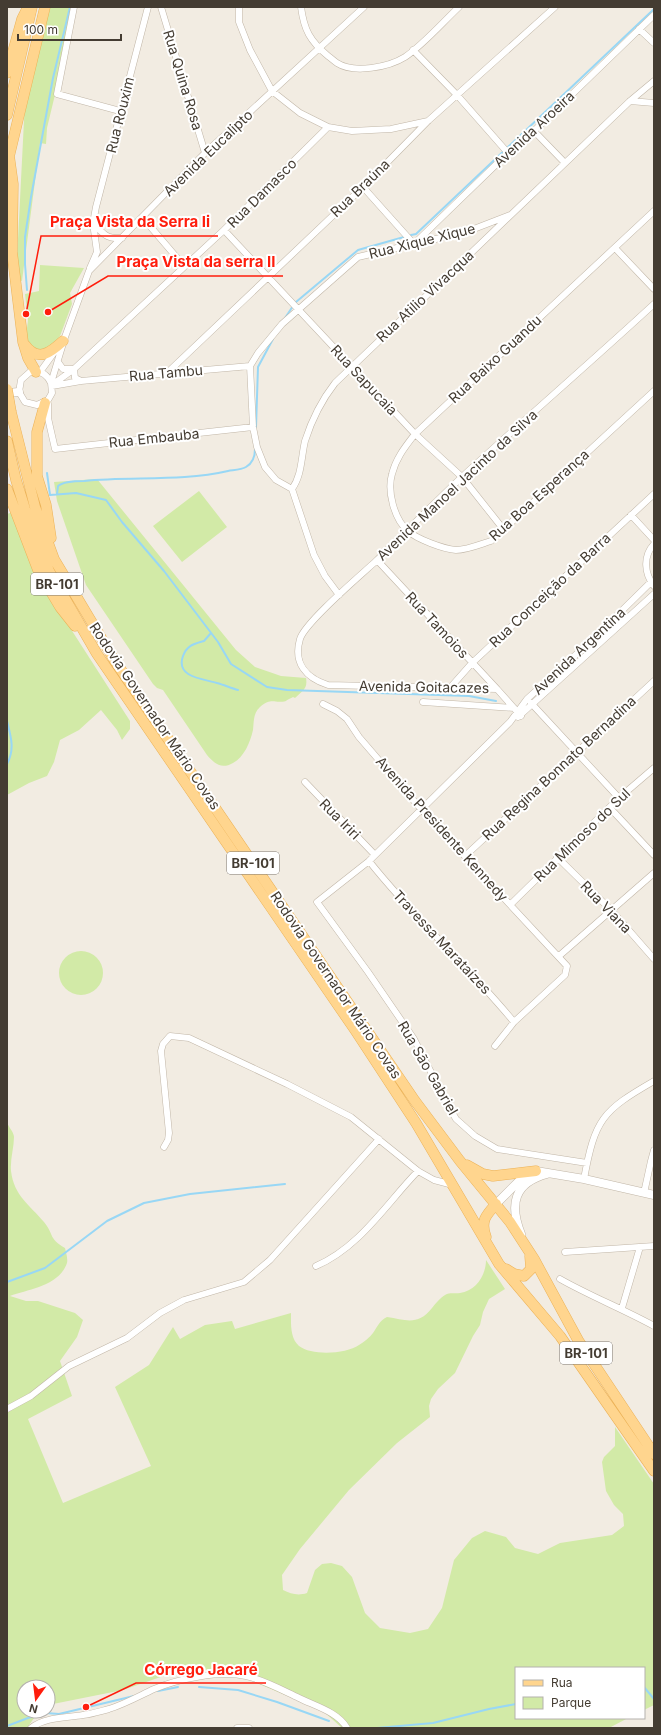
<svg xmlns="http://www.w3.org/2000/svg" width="661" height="1735" font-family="Inter,sans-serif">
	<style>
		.green { fill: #d2eaa7 }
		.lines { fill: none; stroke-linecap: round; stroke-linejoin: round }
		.stream { stroke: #98d7f5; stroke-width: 2 }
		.minor-casing { stroke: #c1b6a7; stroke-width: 7 }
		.tertiary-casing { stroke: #c1b6a7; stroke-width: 9 }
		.primary-casing { stroke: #ecb257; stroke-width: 11 }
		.minor { stroke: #fff; stroke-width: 6 }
		.tertiary { stroke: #fff; stroke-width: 8 }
		.primary { stroke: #ffd58e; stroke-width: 10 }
		.primary-bridge-casing { stroke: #ecb257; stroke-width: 11; stroke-linecap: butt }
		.primary-bridge { stroke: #ffd58e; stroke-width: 10 }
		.labels { text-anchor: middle; stroke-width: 4; stroke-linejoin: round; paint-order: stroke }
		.shield { fill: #fff; stroke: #7c7670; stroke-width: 1 }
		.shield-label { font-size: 13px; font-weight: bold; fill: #443c32 }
		.street-label { font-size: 14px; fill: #443c32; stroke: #fff }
		.leader { fill: none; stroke: #ff1d0c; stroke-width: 1.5 }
		.callout-dot { fill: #ff1d0c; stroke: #fff; stroke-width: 1.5 }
		.callout-label { font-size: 15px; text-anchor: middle; font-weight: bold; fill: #ff1d0c; stroke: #fff; stroke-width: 4; stroke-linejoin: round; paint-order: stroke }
	</style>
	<rect width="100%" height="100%" fill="#f2ece2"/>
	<path class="green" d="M 45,7 L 76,7 L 47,128 L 46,144 L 40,143 L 22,281 L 16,279 L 26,81 Z
		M 40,265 L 84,268 L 70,293 L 72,304 L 60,336 L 52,347 L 38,350 L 31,346 L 27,341 L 26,336 L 28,320 L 25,294 L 39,291 Z
		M 97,479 L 236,650 L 255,667 L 281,676 L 306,678 C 308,689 302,691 295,698 L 293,697 C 291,698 287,700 286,701 C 274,704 272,697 260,707 C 253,713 254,722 253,730 C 250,743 244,757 233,763 C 221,770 214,763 207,755 L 163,690 L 157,688 L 153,684 L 86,585 L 57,501 L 54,482 Z
		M 199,491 L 227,527 L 182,562 L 153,526 Z
		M 13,512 L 40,581 L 130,721 L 130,729 L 122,740 L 117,730 L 101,710 L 79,730 L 60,740 L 54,762 L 47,776 L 29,783 L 7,795 L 7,514 Z
		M59 973a22 22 0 1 1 44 0a22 22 0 1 1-44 0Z
		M 7,1123 C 9,1127 14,1133 14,1137 C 14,1148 10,1159 11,1171 C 14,1196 30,1205 44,1222 C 54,1234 48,1238 65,1248 C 66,1252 68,1259 67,1263 C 59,1286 29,1289 10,1296 L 26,1301 L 38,1301 L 75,1313 L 83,1320 L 77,1337 L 60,1361 L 72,1396 L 28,1419 L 63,1503 L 151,1466 L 115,1387 L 149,1365 L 173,1327 L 180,1339 L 205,1325 L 232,1321 L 235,1329 L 291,1313 C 291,1324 290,1338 299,1346 C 312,1356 346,1354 359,1345 C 364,1342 370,1337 373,1333 C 378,1326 379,1321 387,1317 C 406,1320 418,1326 432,1308 C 435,1304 440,1298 445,1295 C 450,1292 455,1294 460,1293 C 476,1291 486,1275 486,1260 L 505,1289 L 489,1299 L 483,1312 L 480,1325 L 473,1336 L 455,1373 L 438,1389 L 431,1399 L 429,1406 L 430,1417 L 397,1443 L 349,1490 L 300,1549 L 282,1575 L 283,1590 C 291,1594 298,1596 307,1593 L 315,1570 L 322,1564 L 331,1563 L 342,1566 L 352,1577 L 365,1613 L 380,1628 L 410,1633 L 428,1629 L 442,1608 L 454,1560 L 472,1538 L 485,1531 L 506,1537 L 515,1548 L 538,1554 L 560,1543 L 612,1535 L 624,1526 L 623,1514 L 614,1505 L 606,1491 L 602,1462 L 604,1457 L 615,1446 L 615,1427 L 654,1484 L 654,1705 L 644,1710 L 644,1668 L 516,1668 L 516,1718 L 628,1718 L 609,1728 L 342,1728 L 323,1711 L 259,1684 L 251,1668 L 178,1671 L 123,1690 L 48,1705 L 48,1687 L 24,1687 L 24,1711 L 39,1711 L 27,1728 L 7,1728 Z"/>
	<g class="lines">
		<path class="stream" d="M 411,235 L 416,234 L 654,9
			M 27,290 L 25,264 L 25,237 L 31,197 L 53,78 L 70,7
			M 296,302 L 358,250 L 404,237
			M 285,318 L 293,306
			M 256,427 L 258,367 L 273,339
			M 47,473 L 50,495 L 76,493 L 106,500 L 122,522 L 164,571 L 218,642 L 231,664 L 267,687 L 287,690 L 469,696 L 496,701
			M 57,494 L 58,486 C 64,481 76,481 84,481 C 132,476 181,482 228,471 C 234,470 241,470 246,467 C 253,463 255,456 255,449
			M 211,633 L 204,641 C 194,644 187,645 183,656 C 175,678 205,679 217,683 C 224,685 231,688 238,690
			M 7,721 C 11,737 15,749 7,764
			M 7,1282 L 45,1268 L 107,1221 L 144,1203 L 190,1194 L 285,1184
			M 199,1687 L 238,1690 L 277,1702 L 329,1721
			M 644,1687 L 654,1699
			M 158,1691 L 178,1687
			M 7,1726 L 28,1718 L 46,1713 L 59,1714 L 134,1696
			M 377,1728 L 433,1723 L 489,1709 L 516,1704"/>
		<defs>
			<path id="minor" d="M 74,7 L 57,94 L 120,111
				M 161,7 L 205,153
				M 239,7 L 239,22 L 250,50 L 272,91 L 300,113 L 328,127 L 352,131 L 391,129 L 428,121
				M 301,7 C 304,30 310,41 328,56 C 331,58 334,61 337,63 C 354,74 389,67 405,57 C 423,45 443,22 459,7
				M 639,29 L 654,43
				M 413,50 L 457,95 L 508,153
				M 630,101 L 654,103
				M 534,131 L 565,163
				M 363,187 L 413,243
				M 654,211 L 415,434 C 405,447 396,458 392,474 C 387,491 394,519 408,531 C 417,539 443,549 456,550 C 467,550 481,544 491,541 L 654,391
				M 143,218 L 184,266
				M 93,223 C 104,235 107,239 122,238
				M 224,230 L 415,434 L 462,477 L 504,530
				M 415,243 L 508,153 L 534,131 L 654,15
				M 615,248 L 654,289
				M 90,268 L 97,252 L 93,223 L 96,207 L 148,7
				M 58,362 L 63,369 L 74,369 L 75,378 L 81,381
				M 40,372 L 56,350
				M 167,373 L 363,187 L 428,121 L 555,7
				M 51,383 C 47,374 40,370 30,372 L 21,380 L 19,392 L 25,402 L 37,405 L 48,400 L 52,393 L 51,383 L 65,337 L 89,271 L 205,153 L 364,7
				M 52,385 L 74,369 L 224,230 L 328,127
				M 52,386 L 81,381 L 250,366
				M 48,404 L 48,418 L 55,449 L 253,427
				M 292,489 C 302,475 301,458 305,441 C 312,419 321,401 335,383 L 630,101 L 654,81
				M 631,515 L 654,540
				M 654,544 C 643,556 644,573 654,586
				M 377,560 L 497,689
				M 339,595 L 325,576 L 314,555 L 292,489 L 276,480 L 265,467 L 257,447 L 253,427 L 250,366 L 258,353 L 282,324 L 358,257 L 466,232 L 510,215
				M 449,689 L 472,663 L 654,494
				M 423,702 L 514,708
				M 531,703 L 619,798
				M 323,704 L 337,711 L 347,719 L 359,737 L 421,809 L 567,966 L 565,975 L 514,1022 L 495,1046
				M 521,716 L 497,689 L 328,685 C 306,678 293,663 300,639 C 305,622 361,575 376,561 C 405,533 433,504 463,476 C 526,418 591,362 654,304
				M 518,717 L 654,594
				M 305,782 L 375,855
				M 610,808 L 654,855
				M 465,856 L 654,681
				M 557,857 L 612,911 L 654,959
				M 369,861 C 414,918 468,966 514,1022
				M 511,904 L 619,798 L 654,768
				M 559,956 L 654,873
				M 164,1147 L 168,1140 L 169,1133 L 161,1051 L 163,1044 L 170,1036 L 189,1038 L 287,1084 L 351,1117 L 418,1171 L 434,1180 L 453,1185
				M 651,1161 L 654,1150
				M 587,1163 L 497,1149 L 475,1136 L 456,1119 L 449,1107 L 414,1039 L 368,972 L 317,902 L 369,861 L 510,722 L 527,699 L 592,640 L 651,582
				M 584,1179 C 595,1119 602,1111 654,1081
				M 644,1193 L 651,1161 L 654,1162
				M 565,1252 L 654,1246
				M 316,1266 C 360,1247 386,1204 418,1171
				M 560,1279 C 590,1296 623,1309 654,1326
				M 622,1308 L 640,1247
				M 7,1409 L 31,1396 L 69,1366 L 127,1338 L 160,1313 L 184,1300 L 244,1282 L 270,1260 L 379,1139
				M 31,1728 C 45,1717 65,1718 83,1715 C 92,1714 101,1711 109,1709 C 125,1704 139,1696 154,1689 C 178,1679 220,1670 246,1676 C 264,1680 282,1690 299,1698 C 315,1706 338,1712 347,1728
				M 237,1728 L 249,1728"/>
			<path id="tertiary" d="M 7,393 L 19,392
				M 496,1204 L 520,1180 L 536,1171 L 584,1179 L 654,1195
				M 521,1234 C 509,1204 514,1183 547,1174"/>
			<path id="primary" d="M 7,73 L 22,19 L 27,9
				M 7,115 L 32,7
				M 9,155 L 13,184 L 12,252 L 23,342 L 28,358 L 36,372
				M 8,161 L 45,7
				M 25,345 C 38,363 51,352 63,341
				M 45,403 L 37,432 L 37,476 L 46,505 L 51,538
				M 11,412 L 35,507 L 54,559 L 63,574 L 115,661 L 415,1101 L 460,1161 L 510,1222 L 534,1259 L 578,1340 L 654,1454
				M 7,441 L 16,480 L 25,509 L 49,571 L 97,654 L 355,1030 L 416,1123 L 499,1264 L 560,1336 L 654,1471
				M 7,489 L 38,570 L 60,607 L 75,626
				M 467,1165 L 483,1174 L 493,1176 L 536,1171
				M 486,1237 C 480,1221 486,1215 496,1204
				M 506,1269 L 514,1274 L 524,1276 L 531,1269 L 530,1256"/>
		</defs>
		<use href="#minor" class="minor-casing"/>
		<use href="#tertiary" class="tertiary-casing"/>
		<use href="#primary" class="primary-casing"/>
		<use href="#minor" class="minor"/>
		<use href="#tertiary" class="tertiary"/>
		<use href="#primary" class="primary"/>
		<defs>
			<path id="primary-bridge" d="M 7,389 L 11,412"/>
		</defs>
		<use href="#primary-bridge" class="primary-bridge-casing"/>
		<use href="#primary-bridge" class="primary-bridge"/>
	</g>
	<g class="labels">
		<g class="shield">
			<rect x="31" y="573" width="52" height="22" rx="3"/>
			<rect x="227" y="852" width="52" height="22" rx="3"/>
			<rect x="560" y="1342" width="52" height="22" rx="3"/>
		</g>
		<g class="shield-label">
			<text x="57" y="589">BR-101</text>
			<text x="253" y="868">BR-101</text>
			<text x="586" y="1358">BR-101</text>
		</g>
		<g class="street-label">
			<text transform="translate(183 80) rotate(73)" y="5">Rua Quina Rosa</text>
			<text transform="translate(120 115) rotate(-76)" y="5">Rua Rouxim</text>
			<text transform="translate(534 129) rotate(-43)" y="5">Avenida Aroeira</text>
			<text transform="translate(208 153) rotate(-44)" y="5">Avenida Eucalipto</text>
			<text transform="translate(360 188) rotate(-44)" y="5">Rua Braúna</text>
			<text transform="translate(262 193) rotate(-45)" y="5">Rua Damasco</text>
			<text transform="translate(422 241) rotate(-14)" y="5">Rua Xique Xique</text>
			<text transform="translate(425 296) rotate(-43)" y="5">Rua Atilio Vivacqua</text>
			<text transform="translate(495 359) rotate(-43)" y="5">Rua Baixo Guandu</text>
			<text transform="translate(166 373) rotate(-5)" y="5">Rua Tambu</text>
			<text transform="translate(364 380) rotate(47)" y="5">Rua Sapucaia</text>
			<text transform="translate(154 438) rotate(-6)" y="5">Rua Embauba</text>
			<text transform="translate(457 485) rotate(-43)" y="5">Avenida Manoel Jacinto da Silva</text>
			<text transform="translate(539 495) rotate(-42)" y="5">Rua Boa Esperança</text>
			<text transform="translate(550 590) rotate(-43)" y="5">Rua Conceição da Barra</text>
			<text transform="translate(437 625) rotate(47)" y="5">Rua Tamoios</text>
			<text transform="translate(579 651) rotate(-43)" y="5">Avenida Argentina</text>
			<text transform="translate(424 687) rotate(1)" y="5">Avenida Goitacazes</text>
			<text transform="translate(155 716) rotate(56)" y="5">Rodovia Governador Mário Covas</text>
			<text transform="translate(559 768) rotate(-43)" y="5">Rua Regina Bonnato Bernadina</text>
			<text transform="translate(340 819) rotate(45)" y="5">Rua Iriri</text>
			<text transform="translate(442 829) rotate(48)" y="5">Avenida Presidente Kennedy</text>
			<text transform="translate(582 835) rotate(-44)" y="5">Rua Mimoso do Sul</text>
			<text transform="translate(606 907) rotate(46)" y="5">Rua Viana</text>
			<text transform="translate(442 942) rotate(47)" y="5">Travessa Marataízes</text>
			<text transform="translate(336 985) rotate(56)" y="5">Rodovia Governador Mário Covas</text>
			<text transform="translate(428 1068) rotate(60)" y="5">Rua São Gabriel</text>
		</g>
	</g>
	<path class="leader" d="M26 314L41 236H218M48 312L108 276H283M86 1707L136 1683H266"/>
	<g class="callout-dot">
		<circle cx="26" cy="314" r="4"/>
		<circle cx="48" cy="312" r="4"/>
		<circle cx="86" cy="1707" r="4"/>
	</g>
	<g class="callout-label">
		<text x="130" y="227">Praça Vista da Serra Ii</text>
		<text x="196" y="267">Praça Vista da serra II</text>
		<text x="201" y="1675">Córrego Jacaré</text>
	</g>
	<rect width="661" height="1735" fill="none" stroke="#443c32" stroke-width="16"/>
	<rect x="515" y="1667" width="130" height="52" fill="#ffffff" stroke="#b4b1ad"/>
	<rect x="523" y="1680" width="20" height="6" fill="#ffd58e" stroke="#b4b1ad"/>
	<text x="551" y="1687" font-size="12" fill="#443c32">Rua</text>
	<rect x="523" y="1697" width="20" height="12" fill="#d2eaa7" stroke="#b4b1ad"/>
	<text x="551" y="1707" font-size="12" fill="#443c32">Parque</text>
	<g transform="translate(36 1699) rotate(194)"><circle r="19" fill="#ffffff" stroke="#b4b1ad"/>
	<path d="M0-3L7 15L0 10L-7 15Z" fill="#ff1d0c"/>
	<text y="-6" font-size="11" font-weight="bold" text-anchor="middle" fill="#443c32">N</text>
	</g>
	<path d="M18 34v6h103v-6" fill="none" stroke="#443c32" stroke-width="2"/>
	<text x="24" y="34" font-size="12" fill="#443c32" stroke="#ffffff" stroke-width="3" paint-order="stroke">100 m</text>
</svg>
